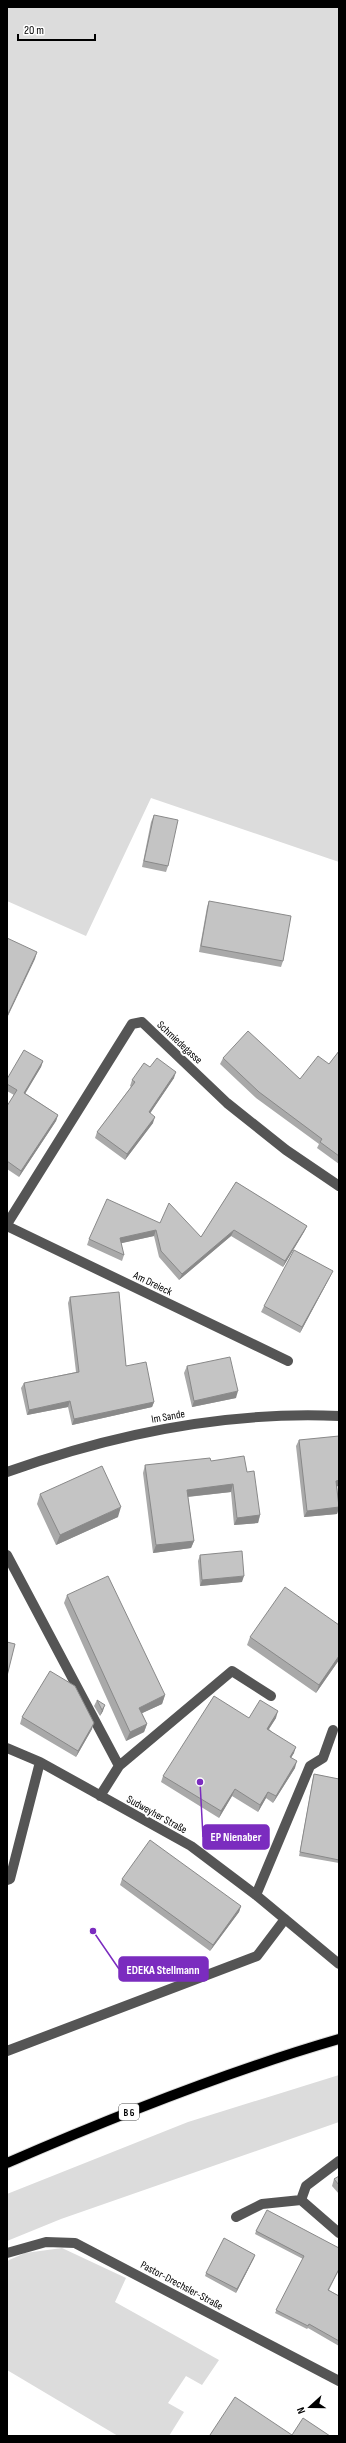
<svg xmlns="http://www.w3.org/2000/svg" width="346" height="2443" font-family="'Sofia Sans Condensed',sans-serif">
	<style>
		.green { fill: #dcdcdc }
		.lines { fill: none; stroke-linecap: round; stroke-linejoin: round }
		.major-casing { stroke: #dbdbdb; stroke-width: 12 }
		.minor { stroke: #555; stroke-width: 10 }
		.major { stroke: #000; stroke-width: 10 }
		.wall { fill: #a9a9a9 }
		.shaded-wall { fill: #898989 }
		.building { fill: #c4c4c4; stroke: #898989 }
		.labels { text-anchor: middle; stroke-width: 4; stroke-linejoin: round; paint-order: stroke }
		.shield { fill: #fff; stroke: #4c4c4c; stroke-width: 1 }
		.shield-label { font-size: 10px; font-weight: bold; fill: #000 }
		.street-label { font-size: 11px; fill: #000; stroke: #fff }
		.leader { fill: none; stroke: #7b2cbf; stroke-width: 1.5 }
		.callout-dot { fill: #7b2cbf; stroke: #fff; stroke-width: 1.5 }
		.callout { fill: #7b2cbf; stroke: #7b2cbf; stroke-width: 1.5 }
		.callout-label { font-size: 12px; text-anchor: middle; font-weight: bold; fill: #fff }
	</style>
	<rect width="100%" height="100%" fill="#fff"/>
	<path class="green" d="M 7,7 L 339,7 L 339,862 L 151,798 L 86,936 L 7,901 Z
		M 339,2075 L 339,2122 L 61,2219 L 7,2241 L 7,2194 L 188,2122 Z
		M 62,2248 L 126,2278 L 115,2302 L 219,2360 L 202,2385 L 186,2376 L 168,2403 L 184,2412 L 169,2436 L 118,2436 L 7,2370 L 7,2261 L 25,2253 Z"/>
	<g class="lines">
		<defs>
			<path id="major" d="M 7,2163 C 115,2116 225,2072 339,2039"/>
		</defs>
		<use href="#major" class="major-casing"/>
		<path class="minor" d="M 7,1224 L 132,1024 L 142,1022 L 227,1103 L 286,1150 L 339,1186
			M 7,1226 L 288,1361
			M 7,1472 C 113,1434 226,1411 339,1416
			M 7,1555 L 119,1766
			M 7,1748 L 40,1762 L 191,1846 L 256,1895 L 339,1964
			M 100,1796 L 119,1766 L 232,1671 L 271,1696
			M 7,1880 L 10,1879 L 40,1762
			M 256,1895 L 310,1766 L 323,1758 L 333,1730
			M 7,2051 L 257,1956 L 285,1919
			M 339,2161 L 306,2186 L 301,2200 L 339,2233
			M 236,2217 L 262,2204 L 301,2200
			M 7,2253 L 46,2242 L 75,2243 L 339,2381"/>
		<use href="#major" class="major"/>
	</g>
	<path class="wall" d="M 154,815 L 168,866 L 166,872 L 142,867 L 151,822 Z
		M 209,901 L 283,961 L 281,967 L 199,952 L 207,907 Z
		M 339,1051 L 339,1164 L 317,1148 L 319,1144 L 256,1098 L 220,1064 L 223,1058 L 300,1079 L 329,1064 Z
		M 43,1061 L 41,1067 L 25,1093 L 58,1115 L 56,1121 L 19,1177 L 7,1169 L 7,1106 L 14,1095 L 7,1091 L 7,1079 Z
		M 150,1067 L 174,1078 L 150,1113 L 153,1123 L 125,1160 L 95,1138 L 97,1132 L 131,1087 L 130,1086 L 132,1080 Z
		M 236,1182 L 307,1226 L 304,1232 L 283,1267 L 231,1236 L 179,1280 L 159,1257 L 154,1236 L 121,1243 L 124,1255 L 122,1261 L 87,1245 L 89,1239 L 160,1223 L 201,1237 Z
		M 330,1277 L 300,1333 L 261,1312 L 264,1306 Z
		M 70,1297 L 154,1402 L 152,1407 L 72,1425 L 68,1407 L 27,1415 L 21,1388 L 24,1383 L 76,1372 L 68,1303 Z
		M 187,1366 L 236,1398 L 192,1407 L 184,1373 Z
		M 299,1440 L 337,1487 L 339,1508 L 337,1514 L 304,1517 L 296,1446 Z
		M 211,1461 L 247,1472 L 260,1515 L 258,1523 L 234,1525 L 231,1492 L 188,1497 L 194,1541 L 191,1548 L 153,1553 L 143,1473 L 145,1465 Z
		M 40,1494 L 118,1517 L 56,1545 L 37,1504 Z
		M 200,1555 L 242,1582 L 200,1586 L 198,1561 Z
		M 67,1595 L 165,1695 L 162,1704 L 142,1713 L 147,1724 L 144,1732 L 126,1741 L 64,1603 Z
		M 339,1625 L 339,1660 L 316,1693 L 247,1645 L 250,1637 Z
		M 97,1700 L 103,1711 L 100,1716 L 94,1706 Z
		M 22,1717 L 92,1729 L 76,1757 L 20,1724 Z
		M 249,1718 L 276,1718 L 269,1729 L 294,1753 L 291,1757 L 295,1768 L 273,1803 L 266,1798 L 258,1812 L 232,1796 L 219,1818 L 161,1782 L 163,1776 Z
		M 314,1774 L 339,1779 L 339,1863 L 299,1856 L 313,1778 Z
		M 122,1879 L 241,1906 L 239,1912 L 210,1951 L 120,1885 Z
		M 339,2176 L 339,2194 L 332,2186 L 334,2179 Z
		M 256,2231 L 339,2248 L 339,2270 L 329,2290 L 339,2296 L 339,2346 L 308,2328 L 307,2329 L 275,2313 L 303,2259 L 255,2234 Z
		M 254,2258 L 236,2293 L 205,2276 L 206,2273 Z"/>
	<path class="shaded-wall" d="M 37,952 L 35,959 L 7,1018 L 7,1016 Z
		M 43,1061 L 41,1067 L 22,1099 L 24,1093 Z
		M 176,1072 L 174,1078 L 147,1118 L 149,1112 Z
		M 58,1115 L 56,1121 L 19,1177 L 21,1171 Z
		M 155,1117 L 153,1123 L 125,1160 L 127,1154 Z
		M 307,1226 L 304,1232 L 283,1267 L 285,1261 Z
		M 156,1230 L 154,1236 L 118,1244 L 120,1238 Z
		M 234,1230 L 231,1236 L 179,1280 L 182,1274 Z
		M 333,1271 L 330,1277 L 300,1333 L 302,1327 Z
		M 238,1391 L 236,1398 L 192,1407 L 194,1401 Z
		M 70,1401 L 68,1407 L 27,1415 L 29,1410 Z
		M 154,1402 L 152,1407 L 72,1425 L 74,1419 Z
		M 339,1480 L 339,1486 L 334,1487 L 336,1481 Z
		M 233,1484 L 231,1492 L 185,1497 L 187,1490 Z
		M 121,1507 L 118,1517 L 56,1545 L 60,1535 Z
		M 339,1507 L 337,1514 L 304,1517 L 307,1511 Z
		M 260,1515 L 258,1523 L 234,1525 L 237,1518 Z
		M 194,1541 L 191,1548 L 153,1553 L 156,1545 Z
		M 244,1576 L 242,1582 L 200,1586 L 202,1580 Z
		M 339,1656 L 339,1660 L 316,1693 L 319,1685 Z
		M 165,1695 L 162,1704 L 136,1716 L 139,1708 Z
		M 105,1705 L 103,1711 L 100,1716 L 102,1710 Z
		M 278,1711 L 276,1718 L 265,1735 L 267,1729 Z
		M 94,1723 L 92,1729 L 76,1757 L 78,1751 Z
		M 147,1724 L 144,1732 L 126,1741 L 130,1732 Z
		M 296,1747 L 294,1753 L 288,1763 L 290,1757 Z
		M 297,1761 L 295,1768 L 273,1803 L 276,1796 Z
		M 235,1789 L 232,1796 L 219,1818 L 221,1811 Z
		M 268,1792 L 266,1798 L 258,1812 L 260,1805 Z
		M 241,1906 L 239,1912 L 210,1951 L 213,1945 Z
		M 255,2255 L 254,2258 L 236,2293 L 237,2289 Z"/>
	<path class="building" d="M 154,815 L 178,820 L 168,866 L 144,861 Z
		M 209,901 L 291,916 L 283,961 L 201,946 Z
		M 7,938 L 37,952 L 7,1016 Z
		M 248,1031 L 300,1079 L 318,1056 L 329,1064 L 339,1051 L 339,1156 L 320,1142 L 322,1139 L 259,1092 L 223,1058 Z
		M 24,1050 L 43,1061 L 24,1093 L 58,1115 L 21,1171 L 7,1161 L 7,1106 L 17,1090 L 7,1084 L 7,1079 Z
		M 157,1058 L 176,1072 L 149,1112 L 155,1117 L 127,1154 L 97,1132 L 135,1082 L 132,1080 L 144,1063 L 150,1067 Z
		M 236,1182 L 307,1226 L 285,1261 L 234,1230 L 182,1274 L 161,1251 L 156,1230 L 120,1238 L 124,1255 L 89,1239 L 107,1199 L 160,1223 L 169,1203 L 201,1237 Z
		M 294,1250 L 333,1271 L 302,1327 L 264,1306 Z
		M 119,1292 L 126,1366 L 146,1362 L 154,1402 L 74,1419 L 70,1401 L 29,1410 L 24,1383 L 79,1372 L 70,1297 Z
		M 230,1357 L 238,1391 L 194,1401 L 187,1366 Z
		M 339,1436 L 339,1480 L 336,1481 L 339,1507 L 307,1511 L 299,1440 Z
		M 244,1456 L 247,1472 L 254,1471 L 260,1515 L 237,1518 L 233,1484 L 187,1490 L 194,1541 L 156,1545 L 145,1465 L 210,1458 L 211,1461 Z
		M 102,1466 L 121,1507 L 60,1535 L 40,1494 Z
		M 242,1551 L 244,1576 L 202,1580 L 200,1555 Z
		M 108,1576 L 165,1695 L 139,1708 L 147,1724 L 130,1732 L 67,1595 Z
		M 285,1587 L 339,1625 L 339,1656 L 319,1685 L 250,1637 Z
		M 7,1642 L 15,1644 L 7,1676 Z
		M 50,1671 L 75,1686 L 94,1723 L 78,1751 L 22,1717 Z
		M 214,1696 L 249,1718 L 260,1700 L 278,1711 L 267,1729 L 296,1747 L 290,1757 L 297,1761 L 276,1796 L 268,1792 L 260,1805 L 235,1789 L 221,1811 L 163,1776 Z
		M 97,1700 L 105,1705 L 102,1710 Z
		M 314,1774 L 339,1779 L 339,1860 L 300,1852 Z
		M 150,1840 L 241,1906 L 213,1945 L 122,1879 Z
		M 339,2176 L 339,2185 L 334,2179 Z
		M 267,2210 L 339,2248 L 339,2269 L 328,2290 L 339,2296 L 339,2341 L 309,2324 L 308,2326 L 276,2310 L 304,2256 L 256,2231 Z
		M 224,2238 L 255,2255 L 237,2289 L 206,2273 Z
		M 235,2397 L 292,2435 L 303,2418 L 330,2436 L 212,2436 L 210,2435 Z"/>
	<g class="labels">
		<rect class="shield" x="119" y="2104" width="20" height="16" rx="3"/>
		<g class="shield-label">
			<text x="129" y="2116">B 6</text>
		</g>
		<g class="street-label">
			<text transform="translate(180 1042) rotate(43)" y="4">Schmiedegasse</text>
			<text transform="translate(153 1283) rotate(26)" y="4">Am Dreieck</text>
			<text transform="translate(168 1416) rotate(-10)" y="4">Im Sande</text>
			<text transform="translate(157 1814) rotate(29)" y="4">Sudweyher Straße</text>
			<text transform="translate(182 2285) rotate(28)" y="4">Pastor-Drechsler-Straße</text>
		</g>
	</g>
	<path class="leader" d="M200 1782L203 1837M93 1931L119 1969"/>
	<g class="callout-dot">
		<circle cx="200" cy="1782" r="4"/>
		<circle cx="93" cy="1931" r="4"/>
	</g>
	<g class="callout">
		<rect x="203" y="1825" width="66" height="24" rx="4"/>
		<rect x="119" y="1957" width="89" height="24" rx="4"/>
	</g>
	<g class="callout-label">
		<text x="236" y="1841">EP Nienaber</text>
		<text x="163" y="1974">EDEKA Stellmann</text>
	</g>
	<rect width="346" height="2443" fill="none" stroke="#000000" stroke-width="16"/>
	<g transform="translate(310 2407) rotate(249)" stroke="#ffffff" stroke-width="3" paint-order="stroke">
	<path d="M0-3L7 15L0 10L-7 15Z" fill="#000000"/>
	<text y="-6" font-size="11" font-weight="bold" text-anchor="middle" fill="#000000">N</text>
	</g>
	<path d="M18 34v6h77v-6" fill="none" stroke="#000000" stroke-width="2"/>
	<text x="24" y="34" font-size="12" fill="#000000" stroke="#ffffff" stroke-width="3" paint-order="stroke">20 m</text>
</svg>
